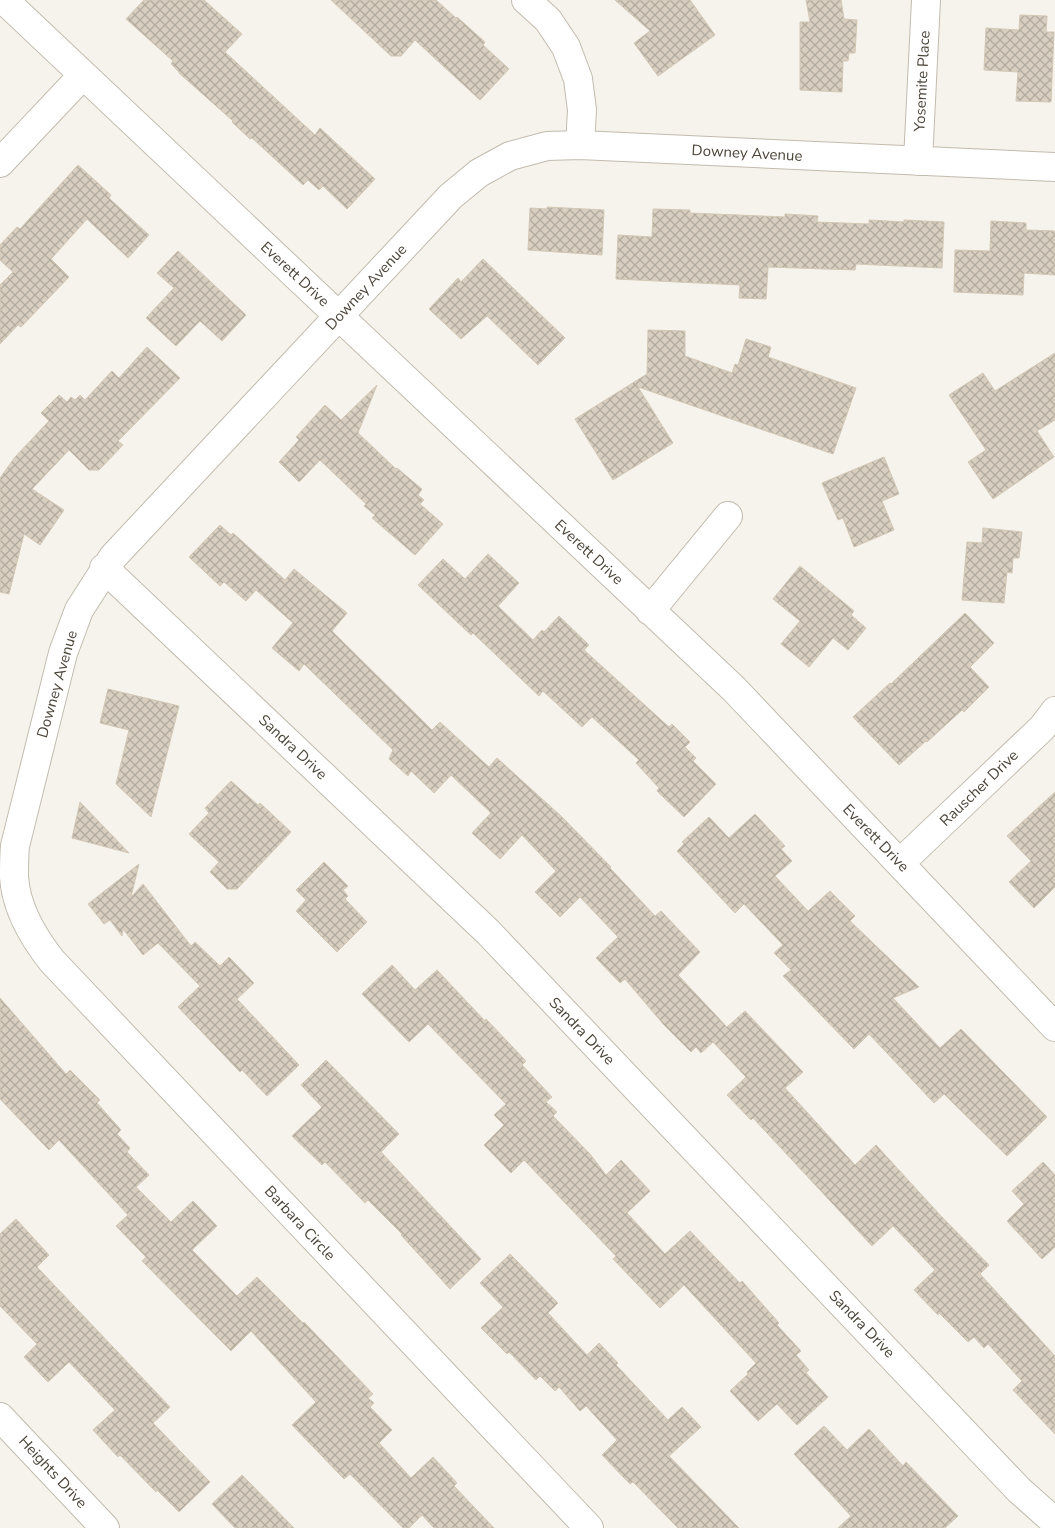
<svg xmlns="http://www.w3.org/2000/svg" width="1055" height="1528" font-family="'Nunito Sans',sans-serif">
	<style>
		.building { fill: url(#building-cross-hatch); stroke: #d3c7b4 }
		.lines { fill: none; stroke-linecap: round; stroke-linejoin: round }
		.street-casing { stroke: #c2bbae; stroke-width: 30 }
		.street { stroke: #fff; stroke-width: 28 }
		.labels { text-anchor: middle; stroke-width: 5; stroke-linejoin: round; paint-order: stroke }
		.street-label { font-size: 15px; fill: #4b4439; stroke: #fff }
	</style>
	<defs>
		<pattern id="building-cross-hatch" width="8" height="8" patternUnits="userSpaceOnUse" patternTransform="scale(1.25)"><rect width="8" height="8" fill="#d8cfc1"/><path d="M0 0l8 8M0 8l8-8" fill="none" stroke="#b1aa9e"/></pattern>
	</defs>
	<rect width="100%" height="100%" fill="#f6f3ec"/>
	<path class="building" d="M 144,0 L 204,0 L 242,34 L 225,52 L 315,135 L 320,128 L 375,179 L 347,209 L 323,186 L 319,190 L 308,180 L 303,185 L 252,138 L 250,139 L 232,122 L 233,121 L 179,73 L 179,72 L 171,64 L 173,61 L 126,19 Z
		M 331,0 L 436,0 L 456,18 L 457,17 L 485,42 L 483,45 L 509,69 L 480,100 L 415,40 L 401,56 L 391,56 Z
		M 615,0 L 690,0 L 715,35 L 658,76 L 634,43 L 650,31 Z
		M 806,0 L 841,0 L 844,19 L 857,20 L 855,53 L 849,53 L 848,61 L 843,61 L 842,92 L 800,90 L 800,22 L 810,22 Z
		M 1020,15 L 1047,16 L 1046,32 L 1054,32 L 1051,102 L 1016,101 L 1018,72 L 984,70 L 986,28 L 1019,30 Z
		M 78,165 L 111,195 L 109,198 L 149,235 L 128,258 L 87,219 L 51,259 L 69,277 L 21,327 L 18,325 L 0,344 L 0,285 L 13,272 L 0,260 L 0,245 L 17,227 L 20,229 Z
		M 547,207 L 604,210 L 602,255 L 528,250 L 530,208 L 547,209 Z
		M 653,209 L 690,210 L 690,213 L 785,217 L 785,214 L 818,216 L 817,222 L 869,224 L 869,220 L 904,222 L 904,220 L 944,222 L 942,268 L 856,264 L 855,270 L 768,267 L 766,299 L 739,298 L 740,285 L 616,279 L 618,235 L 652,237 Z
		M 991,221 L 1026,223 L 1026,230 L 1055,231 L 1055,275 L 1024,273 L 1023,295 L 954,292 L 955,250 L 990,251 Z
		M 178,251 L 246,315 L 222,341 L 200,321 L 176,346 L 146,318 L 174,288 L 157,273 Z
		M 483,259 L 565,338 L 538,365 L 487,316 L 461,339 L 429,309 L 458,278 L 461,282 Z
		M 648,330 L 685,331 L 685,356 L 732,373 L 735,364 L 738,365 L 746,339 L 771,347 L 768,357 L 856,388 L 833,454 L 638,387 L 673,443 L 613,480 L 575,419 L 647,374 Z
		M 147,347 L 180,378 L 118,441 L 123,445 L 99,470 L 89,470 L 69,450 L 32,489 L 64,510 L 40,545 L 24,534 L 9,594 L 0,592 L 0,478 L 15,457 L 49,421 L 41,413 L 59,395 L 67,402 L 71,397 L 75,400 L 80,395 L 85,400 L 112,371 L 119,378 Z
		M 1055,353 L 1055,420 L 1037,431 L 1054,457 L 993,499 L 968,462 L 986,450 L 949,395 L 983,373 L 995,391 Z
		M 377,385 L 358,433 L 396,469 L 397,468 L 422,489 L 418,495 L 424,500 L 420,504 L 443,524 L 415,555 L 372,518 L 375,515 L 364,506 L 366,504 L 320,460 L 299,482 L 279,462 L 299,440 L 296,437 L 325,405 L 341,420 Z
		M 884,457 L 899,494 L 882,501 L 894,530 L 854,547 L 843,518 L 838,520 L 822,483 Z
		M 220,525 L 231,535 L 233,533 L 285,580 L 294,569 L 347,613 L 332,631 L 432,730 L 440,722 L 489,767 L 497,758 L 561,816 L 611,867 L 610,868 L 655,916 L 661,911 L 700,952 L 678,975 L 727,1027 L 745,1011 L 803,1072 L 785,1088 L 855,1165 L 876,1145 L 941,1216 L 989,1265 L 980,1274 L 1055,1356 L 1055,1434 L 1013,1390 L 1022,1381 L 988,1344 L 984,1348 L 974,1337 L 968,1342 L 939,1313 L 938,1315 L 914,1290 L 935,1270 L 893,1226 L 872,1246 L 753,1118 L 751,1120 L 727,1095 L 746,1077 L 713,1042 L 701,1053 L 696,1047 L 691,1052 L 664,1025 L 625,979 L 620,983 L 596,958 L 618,937 L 580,897 L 560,917 L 535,892 L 556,871 L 522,835 L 500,859 L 472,833 L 491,813 L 451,775 L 434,793 L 411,771 L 408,776 L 389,759 L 393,750 L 304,664 L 299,671 L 272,648 L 293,623 L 256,590 L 246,601 L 224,582 L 220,586 L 189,557 Z
		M 983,528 L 1022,532 L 1019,558 L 1013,558 L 1012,573 L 1007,572 L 1004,603 L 962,600 L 967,542 L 982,543 Z
		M 488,554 L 519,583 L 498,606 L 533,640 L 542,630 L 544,632 L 559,616 L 589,645 L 584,650 L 669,727 L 672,724 L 690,742 L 685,747 L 696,758 L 693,761 L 716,784 L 684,817 L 657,791 L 659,788 L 636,763 L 639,760 L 592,717 L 582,727 L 543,691 L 539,696 L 473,633 L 471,635 L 418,585 L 443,559 L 465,579 Z
		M 800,566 L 854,611 L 851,615 L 866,628 L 848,650 L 833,638 L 809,667 L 781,644 L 800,621 L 773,599 Z
		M 965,613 L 994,643 L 970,667 L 989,687 L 964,712 L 962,710 L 927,742 L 926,741 L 899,765 L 853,717 L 890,683 L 891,684 Z
		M 108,689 L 179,706 L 151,817 L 116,784 L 129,730 L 100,723 Z
		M 231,781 L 258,805 L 260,803 L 291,832 L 237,889 L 227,889 L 210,872 L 219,862 L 189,834 L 209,813 L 205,808 Z
		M 1055,792 L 1055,887 L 1034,908 L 1009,882 L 1031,861 L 1007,836 Z
		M 80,802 L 129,853 L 72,838 Z
		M 755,814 L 785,846 L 781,849 L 792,861 L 775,876 L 808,911 L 830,891 L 855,916 L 850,921 L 919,987 L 893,998 L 940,1048 L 961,1029 L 1047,1117 L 1007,1156 L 944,1094 L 934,1103 L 869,1034 L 854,1049 L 783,976 L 791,970 L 774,953 L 783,945 L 744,904 L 735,913 L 677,851 L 684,844 L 682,842 L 709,817 L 729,838 Z
		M 324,862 L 348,886 L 343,890 L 348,896 L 345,899 L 367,922 L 337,952 L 296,911 L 306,900 L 296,890 Z
		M 139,864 L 131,897 L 143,884 L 191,946 L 195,942 L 220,966 L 229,957 L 254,983 L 237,999 L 299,1065 L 267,1096 L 242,1070 L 240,1072 L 178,1007 L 200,986 L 158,943 L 143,955 L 123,929 L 122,936 L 110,920 L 104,924 L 88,904 Z
		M 392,965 L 415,990 L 437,970 L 485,1021 L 486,1019 L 526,1061 L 522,1065 L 552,1097 L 546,1102 L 557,1112 L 553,1116 L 590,1154 L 606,1175 L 621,1160 L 650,1191 L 627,1213 L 665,1254 L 690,1231 L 740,1283 L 742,1281 L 779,1323 L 777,1325 L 801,1351 L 796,1355 L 809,1370 L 806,1373 L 828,1397 L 797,1425 L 777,1404 L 758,1421 L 730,1391 L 748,1374 L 747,1372 L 756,1363 L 684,1285 L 660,1308 L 613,1259 L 616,1256 L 524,1160 L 511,1173 L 484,1145 L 504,1125 L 494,1115 L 506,1104 L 428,1024 L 409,1042 L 362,994 Z
		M 0,998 L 66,1074 L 70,1070 L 100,1100 L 97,1103 L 121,1130 L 117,1134 L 130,1148 L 127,1152 L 149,1175 L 136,1187 L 171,1222 L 193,1201 L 217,1226 L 192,1250 L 237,1296 L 257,1277 L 303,1323 L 304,1322 L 373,1394 L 368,1398 L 374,1403 L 370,1407 L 392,1430 L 379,1443 L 411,1478 L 433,1457 L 457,1483 L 454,1486 L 494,1528 L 434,1528 L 422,1515 L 409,1528 L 403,1528 L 350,1474 L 344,1479 L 292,1425 L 316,1402 L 251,1331 L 231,1351 L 142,1261 L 146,1257 L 116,1226 L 128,1215 L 59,1140 L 49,1150 L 0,1099 Z
		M 326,1060 L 399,1134 L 381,1152 L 481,1259 L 450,1289 L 401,1235 L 402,1234 L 368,1200 L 365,1203 L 325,1162 L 322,1165 L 292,1136 L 322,1107 L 301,1085 Z
		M 1043,1162 L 1055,1175 L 1055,1247 L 1042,1259 L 1007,1221 L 1024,1204 L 1012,1191 Z
		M 16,1219 L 49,1255 L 37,1267 L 170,1407 L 153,1423 L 210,1482 L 179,1512 L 157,1490 L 156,1492 L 120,1455 L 118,1457 L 93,1430 L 115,1410 L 69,1362 L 48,1382 L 24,1357 L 37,1344 L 0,1306 L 0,1234 Z
		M 510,1254 L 558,1303 L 548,1313 L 587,1355 L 599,1343 L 618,1363 L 616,1365 L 668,1420 L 682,1407 L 701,1427 L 669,1456 L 739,1528 L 678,1528 L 633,1482 L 630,1484 L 602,1455 L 617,1440 L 586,1406 L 580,1411 L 559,1387 L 555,1391 L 540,1376 L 536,1380 L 509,1352 L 507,1354 L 481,1328 L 503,1307 L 480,1283 Z
		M 824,1426 L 847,1450 L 869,1429 L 903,1466 L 906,1462 L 958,1516 L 945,1528 L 838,1528 L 851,1516 L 794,1454 Z
		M 242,1475 L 294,1528 L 235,1528 L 212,1504 Z"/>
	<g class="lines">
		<defs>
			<path id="street" d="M 4,0 L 734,689 L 1055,1027
				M 526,0 L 548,20 L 566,47 L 578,79 L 582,110 L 580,145
				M 918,161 L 926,0
				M 0,163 L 83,75
				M 104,568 L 488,932 L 1019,1490 L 1055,1522
				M 650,611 L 728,516
				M 900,863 L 1042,728 L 1055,711
				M 0,1417 L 105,1528
				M 589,1528 L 52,961 C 33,937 16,908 14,877 C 14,867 14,856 15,846 L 63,653 L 79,610 L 113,557 L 451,196 L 479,173 L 510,156 L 547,146 L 580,145 L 1055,167"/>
		</defs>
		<use href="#street" class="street-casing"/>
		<use href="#street" class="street"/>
	</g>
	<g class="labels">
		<g class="street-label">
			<text transform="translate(922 81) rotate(-87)" y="5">Yosemite Place</text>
			<text transform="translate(747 153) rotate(3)" y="5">Downey Avenue</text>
			<text transform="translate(295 274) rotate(43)" y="5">Everett Drive</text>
			<text transform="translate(366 287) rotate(-47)" y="5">Downey Avenue</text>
			<text transform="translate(589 552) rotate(43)" y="5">Everett Drive</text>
			<text transform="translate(57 684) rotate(-74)" y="5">Downey Avenue</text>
			<text transform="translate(293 747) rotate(43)" y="5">Sandra Drive</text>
			<text transform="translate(979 788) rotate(-44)" y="5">Rauscher Drive</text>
			<text transform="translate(876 838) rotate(46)" y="5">Everett Drive</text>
			<text transform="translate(582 1031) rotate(46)" y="5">Sandra Drive</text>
			<text transform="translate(300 1223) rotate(47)" y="5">Barbara Circle</text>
			<text transform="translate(862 1324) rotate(46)" y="5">Sandra Drive</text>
			<text transform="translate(53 1472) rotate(47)" y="5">Heights Drive</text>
		</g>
	</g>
</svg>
